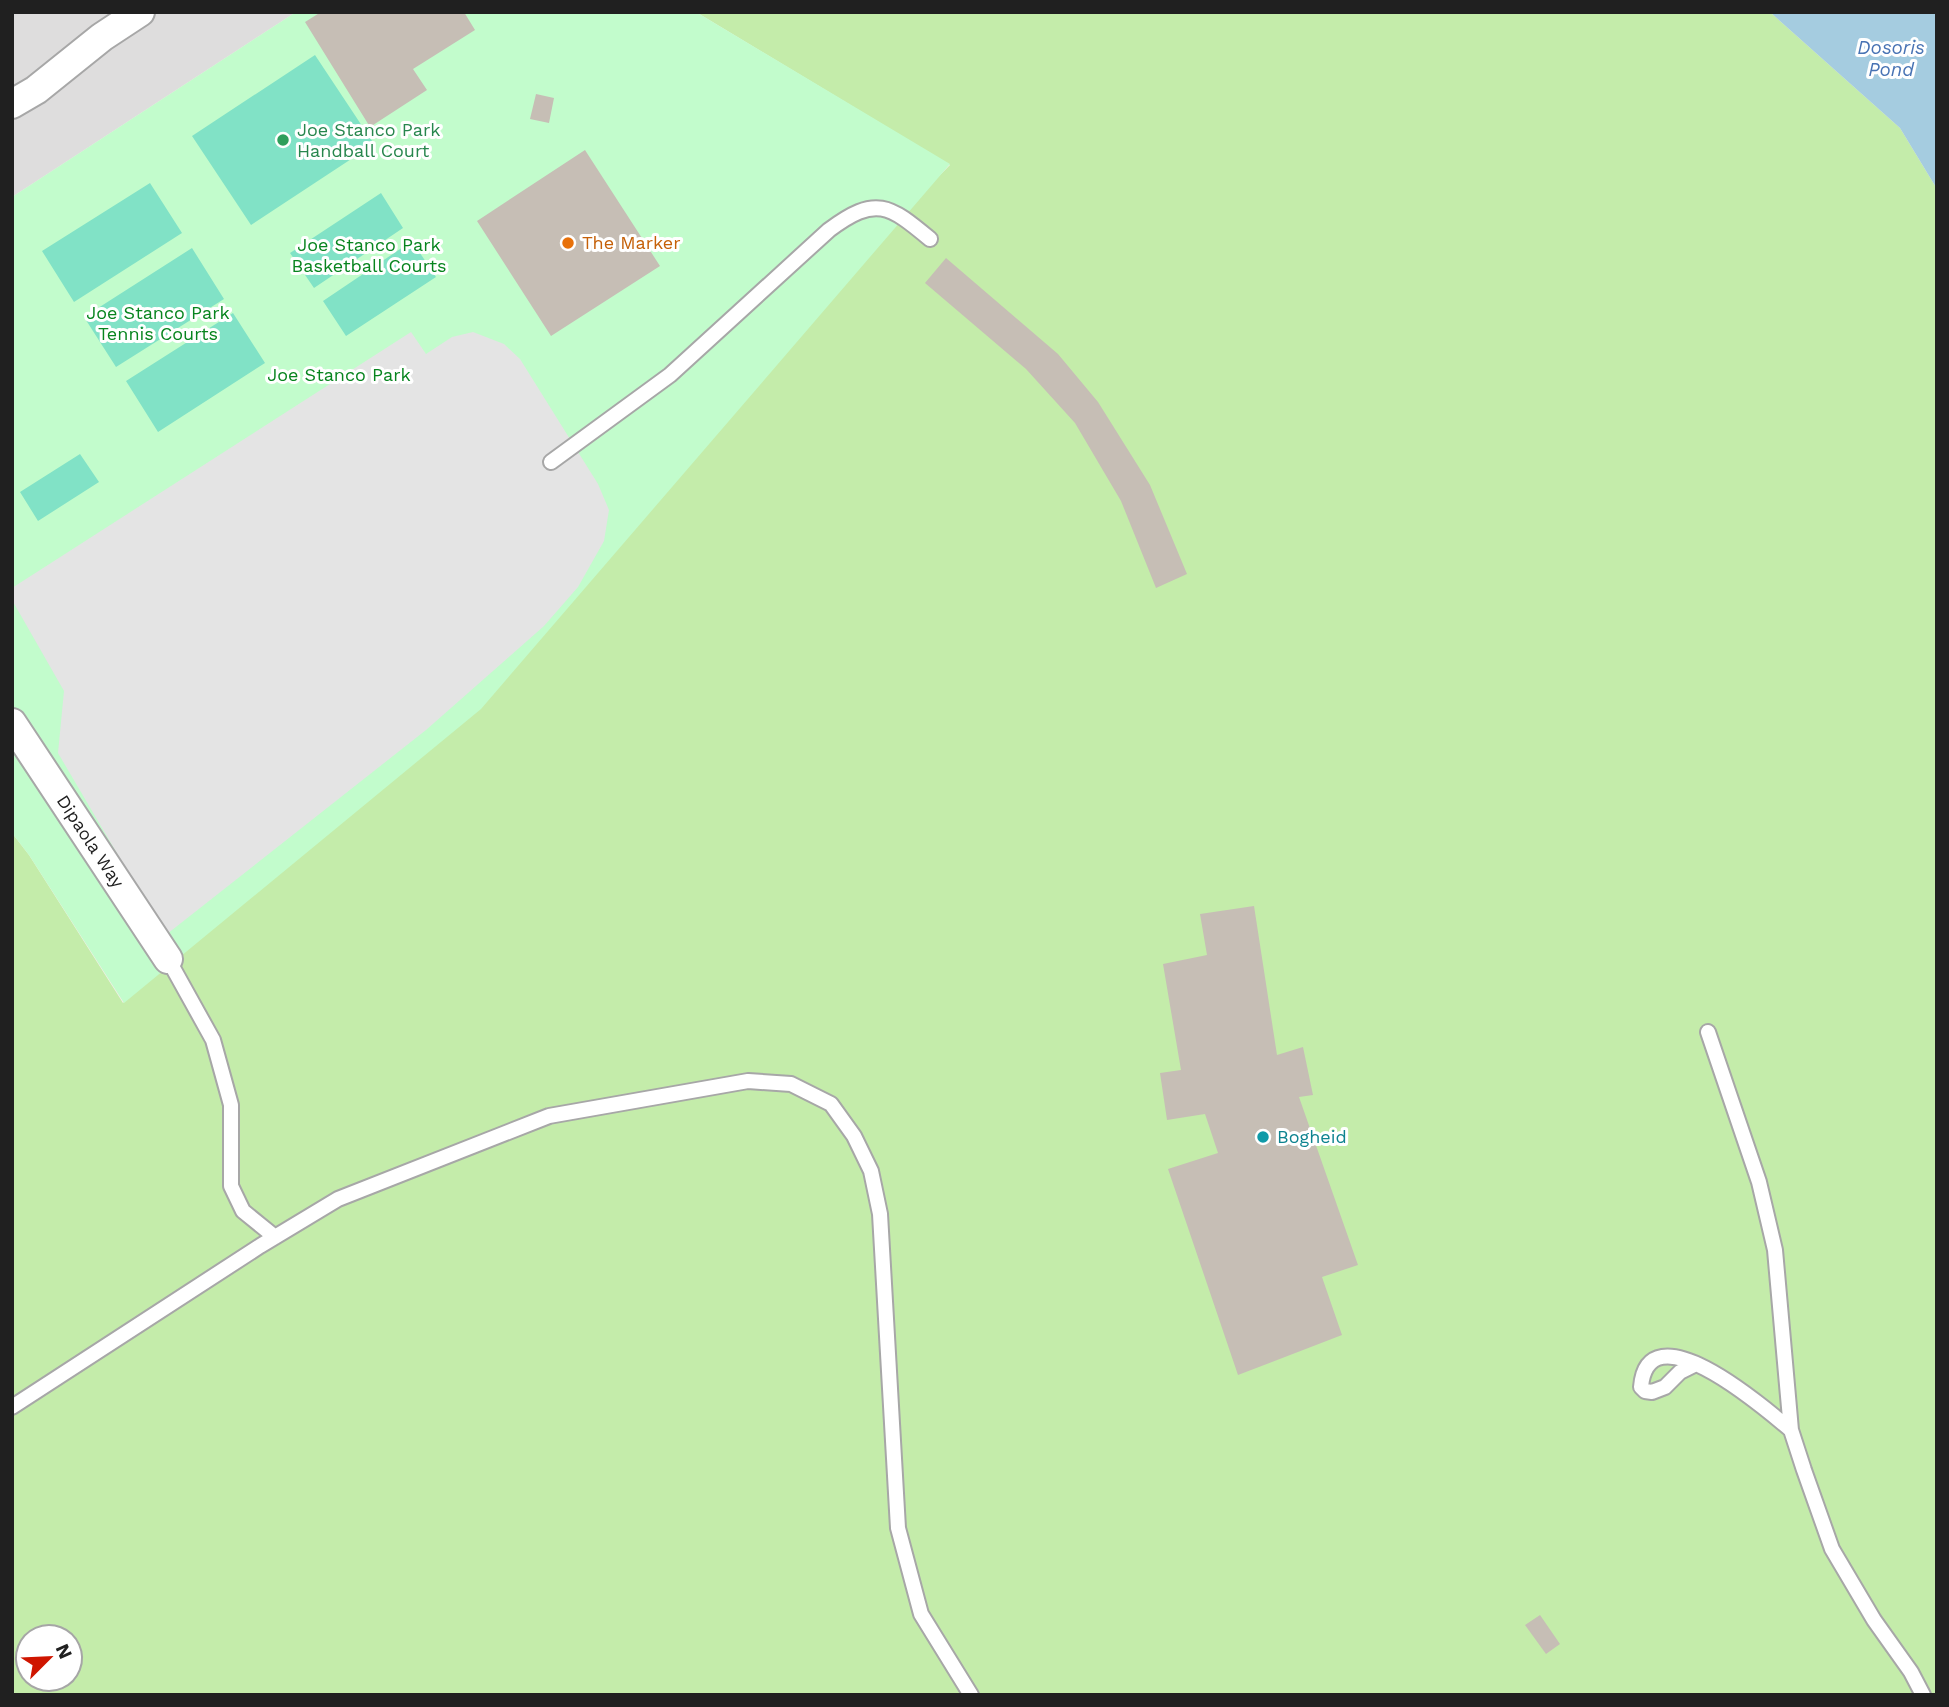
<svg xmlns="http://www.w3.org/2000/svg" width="1949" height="1707" font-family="'Work Sans',sans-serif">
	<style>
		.residential { fill: #dedddd }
		.grass { fill: #c4ecaa; fill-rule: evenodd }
		.park { fill: #c2fccc }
		.pitch { fill: #81e2c6 }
		.parking { fill: #e4e4e4 }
		.water { fill: #a5cce0 }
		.building { fill: #c6beb5 }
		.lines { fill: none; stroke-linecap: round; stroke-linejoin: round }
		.service-casing { stroke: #a7a7a7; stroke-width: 18 }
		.minor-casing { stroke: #a7a7a7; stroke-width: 32 }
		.service { stroke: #fff; stroke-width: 14 }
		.minor { stroke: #fff; stroke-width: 28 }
		.leisure-dot { fill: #2e9e5b; stroke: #fff; stroke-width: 2.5 }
		.food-dot { fill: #e8710a; stroke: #fff; stroke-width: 2.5 }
		.culture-dot { fill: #0f9aa8; stroke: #fff; stroke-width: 2.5 }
		.labels { text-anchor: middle; stroke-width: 6; stroke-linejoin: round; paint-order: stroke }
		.leisure-label { font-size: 18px; fill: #27864d; stroke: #fff; text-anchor: start }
		.food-label { font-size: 18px; fill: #c56008; stroke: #fff; text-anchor: start }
		.park-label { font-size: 18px; fill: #07841e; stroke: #fff }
		.street-label { font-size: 18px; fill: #202020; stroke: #fff }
		.culture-label { font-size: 18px; fill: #0d838f; stroke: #fff; text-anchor: start }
		.water-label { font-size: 19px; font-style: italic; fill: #4873b4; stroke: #fff }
	</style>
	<rect width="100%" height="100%" fill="#f1eee6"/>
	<path class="residential" d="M 12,12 L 296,12 L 12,197 Z"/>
	<path class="grass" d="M 696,12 L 1770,12 L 1900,128 L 1937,189 L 1937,1695 L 12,1695 L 12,833 L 29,855 L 123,1003 L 950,165 ZM 28,1637 L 70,1637 L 70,1679 L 28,1679 Z"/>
	<path class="park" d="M 296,12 L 696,12 L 950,164 L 481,709 L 124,1003 L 29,855 L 12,833 L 12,197 Z"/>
	<path class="pitch" d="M 315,55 L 374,144 L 251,225 L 192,136 Z
		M 150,183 L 182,233 L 74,302 L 42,251 Z
		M 381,193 L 403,228 L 314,288 L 290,253 Z
		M 412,241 L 436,277 L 346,336 L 323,301 Z
		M 192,248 L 224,299 L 116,367 L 84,317 Z
		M 233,313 L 265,363 L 158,432 L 126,381 Z
		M 80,454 L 99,482 L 38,521 L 20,492 Z"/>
	<path class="parking" d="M 411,332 L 426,354 L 452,337 L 473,332 L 504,344 L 520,359 L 598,484 L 609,510 L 604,541 L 578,587 L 544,626 L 426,730 L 167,934 L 125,867 L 58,753 L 64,691 L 12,600 L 12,588 Z"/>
	<path class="water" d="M 1770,12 L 1937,12 L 1937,189 L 1900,128 Z"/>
	<path class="building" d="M 321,12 L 464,12 L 475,30 L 413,69 L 427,90 L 370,127 L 305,22 Z
		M 536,94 L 554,98 L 549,123 L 530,119 Z
		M 585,150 L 660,266 L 551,336 L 477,221 Z
		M 946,258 L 1058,354 L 1098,402 L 1150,485 L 1187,574 L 1156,588 L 1121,501 L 1075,423 L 1026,369 L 925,283 Z
		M 1254,906 L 1277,1055 L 1303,1047 L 1313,1095 L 1299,1097 L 1358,1265 L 1322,1277 L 1342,1335 L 1238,1375 L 1168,1169 L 1218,1153 L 1205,1114 L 1167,1120 L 1160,1073 L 1181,1070 L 1163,964 L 1207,955 L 1200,914 Z
		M 1540,1615 L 1560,1644 L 1546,1654 L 1525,1625 Z"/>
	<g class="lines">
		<defs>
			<path id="service" d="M 551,462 L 670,375 L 829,230 C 876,195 889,205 930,239
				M 168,959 L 213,1040 L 231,1105 L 231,1186 L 243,1211 L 275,1237
				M 1708,1032 L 1759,1182 L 1775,1250 L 1791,1430 L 1804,1470 L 1832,1549 L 1874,1620 L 1911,1672 L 1923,1695
				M 1696,1364 L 1680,1372 L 1665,1387 L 1652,1392 L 1645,1391 L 1641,1387 C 1648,1306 1767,1410 1791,1430
				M 12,1407 L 260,1246 L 338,1199 L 549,1116 L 748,1081 L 791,1084 L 831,1104 L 854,1136 L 871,1171 L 880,1214 L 898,1528 L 921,1614 L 971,1695"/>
			<g id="minor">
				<path d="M 12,104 L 36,90 L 102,37 L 140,12"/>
				<path id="s1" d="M 12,723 L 168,959"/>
			</g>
		</defs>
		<use href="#service" class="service-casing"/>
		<use href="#minor" class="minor-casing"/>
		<use href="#service" class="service"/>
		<use href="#minor" class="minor"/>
	</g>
	<circle class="leisure-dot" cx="283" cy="140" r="7"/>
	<circle class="food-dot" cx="568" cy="243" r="7"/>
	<circle class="culture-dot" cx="1263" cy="1137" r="7"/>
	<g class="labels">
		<g class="leisure-label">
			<text x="297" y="136">Joe Stanco Park<tspan x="297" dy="21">Handball Court</tspan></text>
		</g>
		<g class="food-label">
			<text x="582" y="249">The Marker</text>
		</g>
		<g class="park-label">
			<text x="369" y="251">Joe Stanco Park<tspan x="369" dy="21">Basketball Courts</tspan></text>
			<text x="158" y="319">Joe Stanco Park<tspan x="158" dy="21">Tennis Courts</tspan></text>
			<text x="339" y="381">Joe Stanco Park</text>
		</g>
		<g class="street-label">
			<text dy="6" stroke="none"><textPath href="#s1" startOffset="142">Dipaola Way</textPath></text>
		</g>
		<g class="culture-label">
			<text x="1277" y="1143">Bogheid</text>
		</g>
		<g class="water-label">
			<text x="1891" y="54">Dosoris<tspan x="1891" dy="22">Pond</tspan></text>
		</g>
	</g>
	<rect width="1949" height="1707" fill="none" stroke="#202020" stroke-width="28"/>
	<g transform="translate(49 1658) rotate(66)"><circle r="33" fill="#ffffff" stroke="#a6a6a6" stroke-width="2"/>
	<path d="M0-5L12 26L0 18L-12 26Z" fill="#cf1500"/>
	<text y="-10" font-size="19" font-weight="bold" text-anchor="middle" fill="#202020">N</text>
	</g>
</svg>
